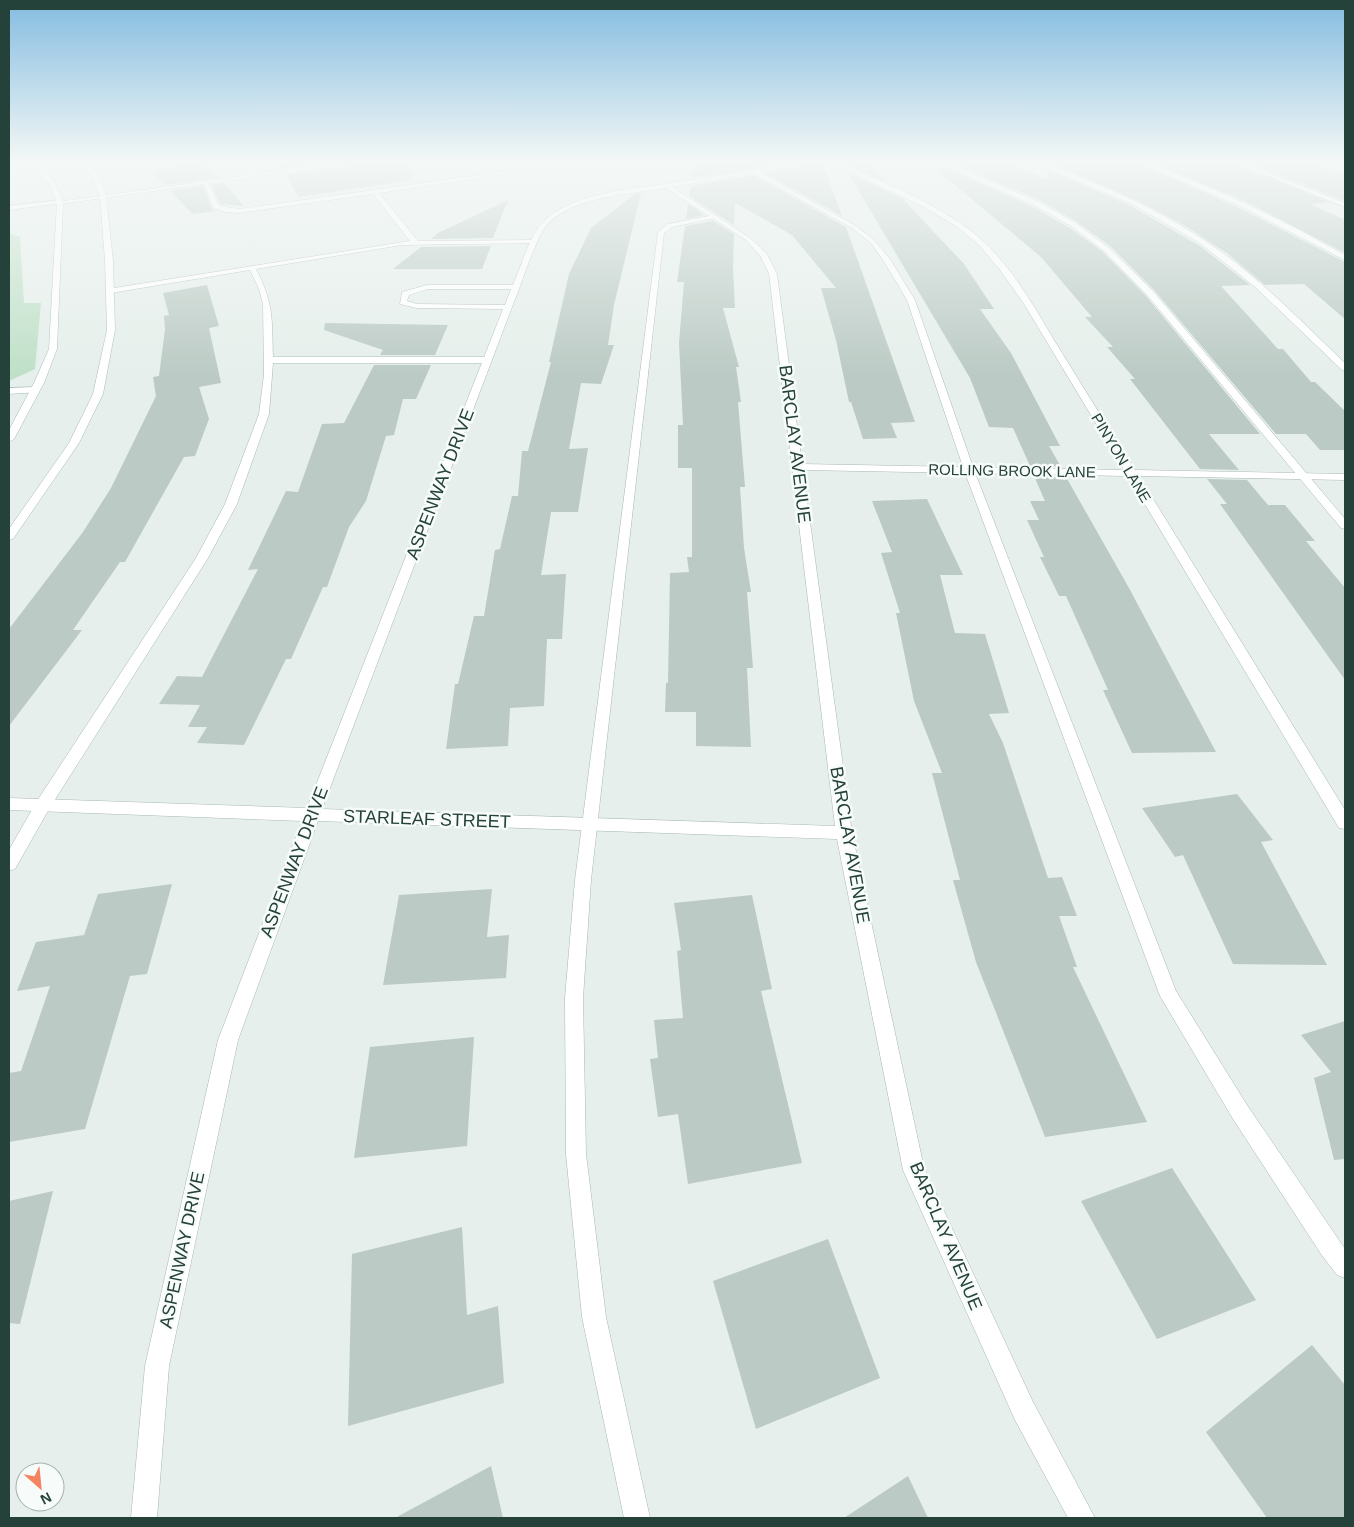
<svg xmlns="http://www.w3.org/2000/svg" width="1354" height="1527" font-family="Arial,sans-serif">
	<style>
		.green { fill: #bfe0c8 }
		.building { fill: #bbcac4 }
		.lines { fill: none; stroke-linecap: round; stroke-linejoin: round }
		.lane-casing { stroke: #a8b8b2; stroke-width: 1 }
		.street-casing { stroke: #a8b8b2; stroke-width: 1 }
		.secondary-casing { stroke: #a4bbb3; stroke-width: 1 }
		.lane { fill: #fff; fill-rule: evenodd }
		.street { fill: #fff; fill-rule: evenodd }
		.secondary { fill: #fff; fill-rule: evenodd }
		.labels { text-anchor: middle; stroke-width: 5; stroke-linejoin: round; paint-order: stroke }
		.far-street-label { font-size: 15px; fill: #24423a; stroke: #f7fbf9 }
		.street-label { font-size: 18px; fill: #24423a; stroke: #f7fbf9 }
	</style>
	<rect width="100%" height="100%" fill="#e6efeb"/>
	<path class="green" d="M 9,233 L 20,237 L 24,303 L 41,303 L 35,369 L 9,381 Z"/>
	<path class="building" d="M 202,162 L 219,178 L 165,185 L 150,171 Z
		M 276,162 L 335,162 L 281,169 Z
		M 365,162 L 411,162 L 412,180 L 299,197 L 285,175 L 363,164 Z
		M 694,162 L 793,162 L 692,178 Z
		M 820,162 L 822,162 L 842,216 L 764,173 Z
		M 842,162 L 868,162 L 887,182 L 842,163 Z
		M 984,162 L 1004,162 L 1047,179 L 1048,170 L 1131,206 L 1200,246 L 1250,285 L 1221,286 L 1278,349 L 1283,349 L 1311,382 L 1315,382 L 1345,411 L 1345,450 L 1320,450 L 1306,434 L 1276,434 L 1154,290 L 1110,246 L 1077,222 L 1040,200 L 959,166 Z
		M 1050,162 L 1135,162 L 1241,209 L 1345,262 L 1345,319 L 1304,284 L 1265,285 L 1228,254 L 1184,225 L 1138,201 Z
		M 1152,162 L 1231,162 L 1328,202 L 1310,204 L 1345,220 L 1345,253 L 1247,202 Z
		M 1246,162 L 1306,162 L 1345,174 L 1345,201 Z
		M 946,168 L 1033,207 L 1070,228 L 1103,252 L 1146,296 L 1260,434 L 1209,434 L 1239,470 L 1200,469 L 1130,379 L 1135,379 L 1107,347 L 1113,347 L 1085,317 L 1092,317 L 1041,257 L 937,170 Z
		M 848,173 L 903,199 L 964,264 L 994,309 L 980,309 L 1011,353 L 1060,446 L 1049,446 L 1061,467 L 1030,466 L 1013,428 L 989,427 L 970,378 Z
		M 753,175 L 846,227 L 915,422 L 891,423 L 897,438 L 863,439 L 851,402 L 849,402 L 836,340 L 821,288 L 836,288 L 792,235 L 735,203 L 734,225 L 689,196 L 691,186 Z
		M 224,183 L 244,206 L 220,204 L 211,185 Z
		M 203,186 L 212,209 L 215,211 L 193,214 L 170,191 Z
		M 641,193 L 614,305 L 608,345 L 614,345 L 601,384 L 581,383 L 569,449 L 588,448 L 578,512 L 551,512 L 541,575 L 566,574 L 562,639 L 547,639 L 544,706 L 510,708 L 508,746 L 446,749 L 455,684 L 458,684 L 474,616 L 484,616 L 495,550 L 500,549 L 512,496 L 518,496 L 522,451 L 528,451 L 551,362 L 549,362 L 569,274 L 591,228 L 635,194 Z
		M 508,200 L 493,238 L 431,239 L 438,233 Z
		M 688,204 L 704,215 L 686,219 Z
		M 713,221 L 734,234 L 733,268 L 735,308 L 723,308 L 739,367 L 736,367 L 741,402 L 738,402 L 745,487 L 740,487 L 744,548 L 751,592 L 747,592 L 753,668 L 747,668 L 751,747 L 696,746 L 696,712 L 665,712 L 666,683 L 668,683 L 670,573 L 689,572 L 687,557 L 692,557 L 692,468 L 678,468 L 678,425 L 683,425 L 679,343 L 684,282 L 677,282 L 685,226 Z
		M 491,246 L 482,269 L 393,269 L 421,247 Z
		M 207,285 L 219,326 L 209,328 L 221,383 L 199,387 L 209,419 L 195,456 L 184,457 L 125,562 L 120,562 L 73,630 L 82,630 L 9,726 L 9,629 L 83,532 L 111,488 L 156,396 L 153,377 L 159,376 L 165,329 L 164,316 L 169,315 L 163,293 Z
		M 325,323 L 448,325 L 435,355 L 380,355 L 383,350 L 324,330 Z
		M 374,365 L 431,365 L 416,399 L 403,399 L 394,435 L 386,436 L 366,501 L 349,527 L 327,587 L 323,587 L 291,659 L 286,659 L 244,745 L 197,743 L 207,727 L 188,727 L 200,705 L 159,704 L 177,676 L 202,677 L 258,569 L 248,570 L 286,491 L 298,492 L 322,424 L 344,423 Z
		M 1034,476 L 1066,477 L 1129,588 L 1216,752 L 1132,753 L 1103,690 L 1108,690 L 1066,596 L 1059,596 L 1040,557 L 1044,557 L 1027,520 L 1039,520 L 1030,501 L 1045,501 Z
		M 1207,479 L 1247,480 L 1268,505 L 1285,505 L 1315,541 L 1306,541 L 1345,588 L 1345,680 L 1220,504 L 1227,504 Z
		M 927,499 L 963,575 L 940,575 L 955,633 L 985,634 L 1009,713 L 989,714 L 1003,743 L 1048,878 L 1062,877 L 1077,916 L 1059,916 L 1077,967 L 1073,967 L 1147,1122 L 1045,1137 L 976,962 L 953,880 L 960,880 L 932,773 L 942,773 L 914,701 L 896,613 L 900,613 L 881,553 L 892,552 L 872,501 Z
		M 1237,794 L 1273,840 L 1261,842 L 1327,965 L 1233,964 L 1183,855 L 1175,857 L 1142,808 Z
		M 172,884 L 147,974 L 130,976 L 85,1129 L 9,1142 L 9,1073 L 21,1071 L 50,986 L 17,991 L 36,942 L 84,935 L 98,894 Z
		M 492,889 L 487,937 L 509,935 L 506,978 L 383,985 L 399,895 Z
		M 752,895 L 772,989 L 761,991 L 802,1163 L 688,1184 L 678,1114 L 658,1117 L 650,1059 L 658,1058 L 654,1020 L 683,1018 L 677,951 L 681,950 L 674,903 Z
		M 1345,1021 L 1345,1159 L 1334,1160 L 1314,1078 L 1331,1072 L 1301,1035 Z
		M 474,1037 L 467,1146 L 354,1158 L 370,1047 Z
		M 1172,1168 L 1256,1300 L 1157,1339 L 1081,1201 Z
		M 53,1191 L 20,1324 L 9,1323 L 9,1201 Z
		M 462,1227 L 467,1315 L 498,1306 L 504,1383 L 348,1426 L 352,1254 Z
		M 828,1239 L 880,1378 L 756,1429 L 713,1281 Z
		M 1312,1345 L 1345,1385 L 1345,1518 L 1267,1518 L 1206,1432 Z
		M 491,1466 L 503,1518 L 395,1518 Z
		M 908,1476 L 928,1518 L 844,1518 Z"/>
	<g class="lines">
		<defs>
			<path id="lane" d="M 123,162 L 169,162 L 147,166 Z
				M 571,162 L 585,162 L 379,193 L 418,241 L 535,240 L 537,241 L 537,243 L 402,245 L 256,269 C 274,303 272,321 273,357 L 488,357 L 492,360 L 488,363 L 273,363 L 269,414 L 237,504 L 208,558 L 49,809 L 15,869 L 9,871 L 9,850 L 37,801 L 196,558 L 225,504 L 259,414 L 264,374 L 263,304 L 259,289 L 250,270 L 111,293 L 107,291 L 108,289 L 410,241 L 373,194 L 239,213 L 224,212 L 214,208 L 203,182 L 208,183 L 219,206 L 239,209 Z
				M 936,162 L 944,162 L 1039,202 L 1076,223 L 1109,248 L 1153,291 L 1345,519 L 1345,529 L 1341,528 L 1147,295 L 1104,251 L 1071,226 L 1034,205 Z
				M 1137,162 C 1153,161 1169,171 1184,177 C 1240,199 1293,226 1345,255 L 1345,260 L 1242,207 Z
				M 1337,162 L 1345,162 L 1345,166 Z
				M 751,170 L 755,170 L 856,226 L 874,240 L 890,259 L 915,300 L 974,470 L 1176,991 L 1247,1105 L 1345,1249 L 1345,1278 L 1337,1275 L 1321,1254 L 1233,1119 L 1160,996 L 964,470 L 907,300 L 883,260 L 870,242 L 852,228 L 751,172 Z
				M 60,200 L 62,201 L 62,203 L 9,210 L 9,206 Z
				M 714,215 L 717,217 L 716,218 L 672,227 L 664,233 L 591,880 L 583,998 L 586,1154 L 606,1317 L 650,1518 L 624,1518 L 582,1317 L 566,1154 L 565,998 L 575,880 L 658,232 L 668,224 Z
				M 36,387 L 39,388 L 39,392 L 9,394 L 9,388 Z"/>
			<path id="street" d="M 239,162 L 245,162 L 256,174 L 348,162 L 363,162 L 60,204 L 57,202 L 251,175 Z
				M 805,162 L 818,162 L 672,187 L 750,238 L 767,254 L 777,274 L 802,464 L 1124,470 L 1024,304 L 1000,270 L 979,245 L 956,226 L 922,206 L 829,162 L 836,162 C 883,183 934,201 975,234 C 1009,262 1032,303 1054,340 C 1081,384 1108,427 1135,470 L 1345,474 L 1345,480 L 1139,476 L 1345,810 L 1345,829 L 1339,828 L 1128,476 L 803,470 L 852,833 L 924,1168 L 1033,1402 L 1095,1518 L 1068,1518 L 1015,1420 L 903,1170 L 837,839 L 318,821 L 238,1040 L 169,1366 L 157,1518 L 131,1518 L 145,1366 L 218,1040 L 302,821 L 9,810 L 9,798 L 307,808 L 503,309 L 416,308 L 400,304 L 402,292 L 427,285 L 513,285 C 522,265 528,239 542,223 C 573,190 644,188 685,181 C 725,175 765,168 805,162 ZM 666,188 L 746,240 L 761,257 L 769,274 L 835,826 L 322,809 L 512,307 C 522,283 530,255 542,232 C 562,197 631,194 666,188 ZM 428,289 L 511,289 L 505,305 L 417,304 L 407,301 L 409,295 Z
				M 1033,162 L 1041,162 C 1106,186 1171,214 1227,256 C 1270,288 1307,327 1345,363 L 1345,371 L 1342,370 L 1254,286 L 1201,244 L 1132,204 Z
				M 1233,162 L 1241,162 L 1345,203 L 1345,207 Z"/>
			<path id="secondary" d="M 26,162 L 32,162 L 54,181 L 63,202 L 57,349 L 44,383 L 14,439 L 9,442 L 9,430 L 34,383 L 49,349 L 57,202 L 49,183 Z
				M 79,162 L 85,162 L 99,176 L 106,196 L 113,261 L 115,330 L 103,394 L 79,443 L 13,539 L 9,540 L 9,529 L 69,443 L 93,394 L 107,330 L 105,261 L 100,196 L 93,177 Z"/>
		</defs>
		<use href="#lane" class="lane-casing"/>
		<use href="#street" class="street-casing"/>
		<use href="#secondary" class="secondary-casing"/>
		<use href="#lane" class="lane"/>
		<use href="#street" class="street"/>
		<use href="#secondary" class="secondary"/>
	</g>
	<linearGradient id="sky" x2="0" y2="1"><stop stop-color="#84bce0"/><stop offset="0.43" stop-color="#f4f8f6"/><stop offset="1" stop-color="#f4f8f6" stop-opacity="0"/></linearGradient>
	<rect width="1354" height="376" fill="url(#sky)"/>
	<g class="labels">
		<g class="far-street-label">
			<text transform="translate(1121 458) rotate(59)" y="5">PINYON LANE</text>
			<text transform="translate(1012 471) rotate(1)" y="5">ROLLING BROOK LANE</text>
		</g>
		<g class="street-label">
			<text transform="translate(795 444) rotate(83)" y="6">BARCLAY AVENUE</text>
			<text transform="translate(440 484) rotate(-69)" y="6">ASPENWAY DRIVE</text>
			<text transform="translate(427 819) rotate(2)" y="6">STARLEAF STREET</text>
			<text transform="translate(850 845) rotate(80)" y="6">BARCLAY AVENUE</text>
			<text transform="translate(294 862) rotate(-69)" y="6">ASPENWAY DRIVE</text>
			<text transform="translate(946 1236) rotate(67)" y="6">BARCLAY AVENUE</text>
			<text transform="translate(182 1250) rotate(-78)" y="6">ASPENWAY DRIVE</text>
		</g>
	</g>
	<rect width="1354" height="1527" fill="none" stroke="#24423a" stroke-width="20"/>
	<g transform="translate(40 1487) rotate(153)"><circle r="24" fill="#f7fbf9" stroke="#a3b1ad"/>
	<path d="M0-4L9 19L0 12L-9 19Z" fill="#f4845f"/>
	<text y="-8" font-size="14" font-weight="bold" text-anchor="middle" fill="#24423a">N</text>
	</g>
</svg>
